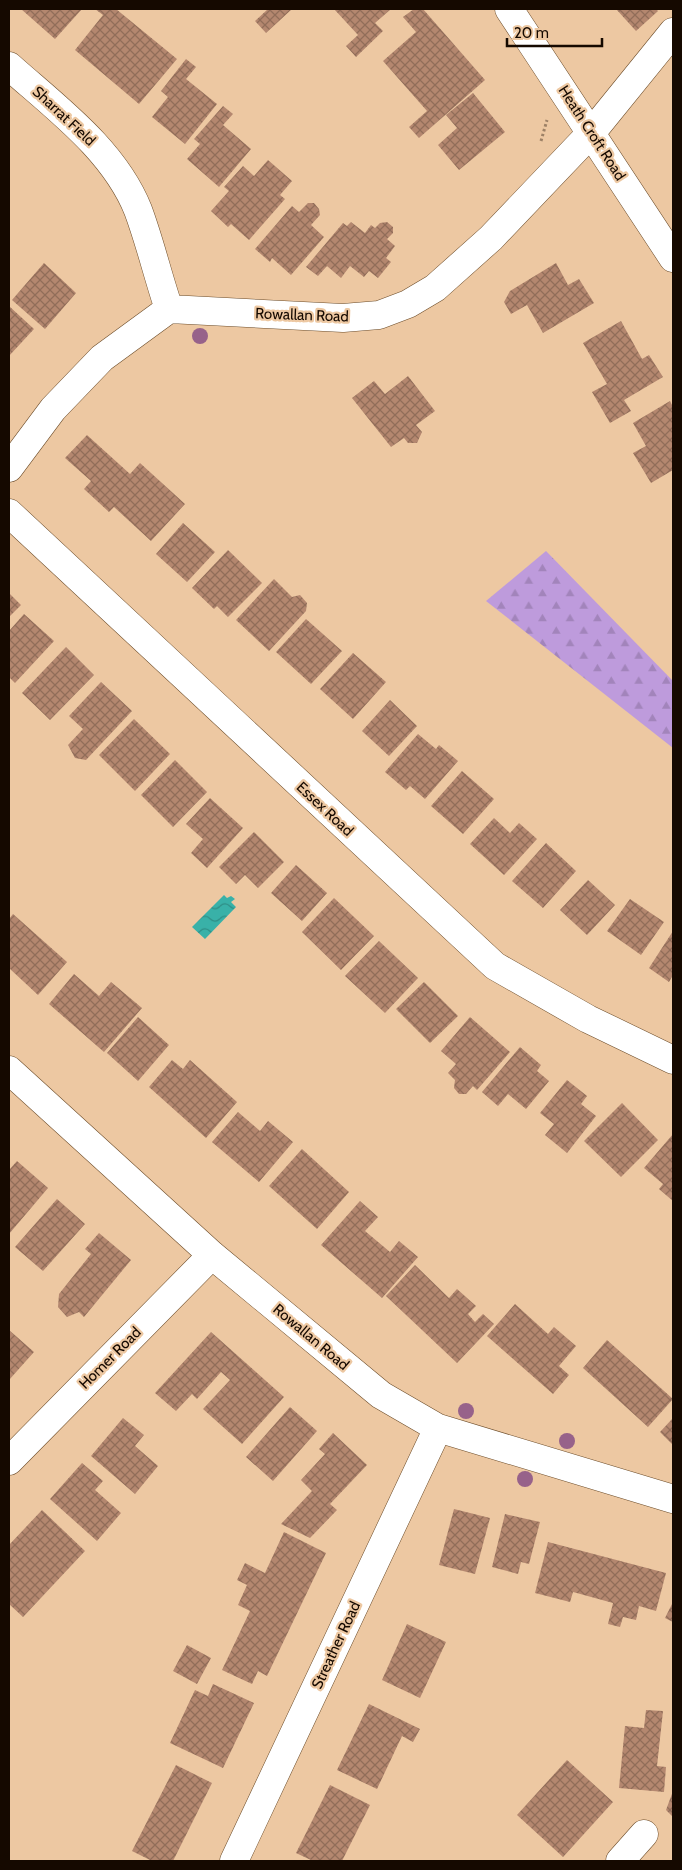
<svg xmlns="http://www.w3.org/2000/svg" width="682" height="1870" font-family="Cabin,sans-serif">
	<style>
		.forest { fill: url(#forest-firs) }
		.water { fill: url(#water-waves) }
		.building { fill: url(#building-cross-hatch) }
		.lines { fill: none; stroke-linecap: round; stroke-linejoin: round }
		.street-casing { stroke: #6c4c29; stroke-width: 29 }
		.path { stroke: #9d8166; stroke-width: 3; stroke-dasharray: 2.5 2.5; stroke-linecap: butt }
		.street { stroke: #fff; stroke-width: 28 }
		.tree { fill: #97628a }
		.labels { text-anchor: middle; stroke-width: 4.5; stroke-linejoin: round; paint-order: stroke }
		.street-label { font-size: 15px; fill: #150900; stroke: #edc8a2 }
	</style>
	<defs>
		<pattern id="forest-firs" width="22" height="20" patternUnits="userSpaceOnUse" patternTransform="scale(1.25)"><rect width="22" height="20" fill="#be9bdc"/><path d="M5 1l3.5 6h-7zM16 11l3.5 6h-7z" fill="#a284bb"/></pattern>
		<pattern id="water-waves" width="16" height="10" patternUnits="userSpaceOnUse" patternTransform="scale(1.25)"><rect width="16" height="10" fill="#39b1a8"/><path d="M0 5q4-4 8 0t8 0" fill="none" stroke="#2f8e86"/></pattern>
		<pattern id="building-cross-hatch" width="8" height="8" patternUnits="userSpaceOnUse" patternTransform="scale(1.25)"><rect width="8" height="8" fill="#b4876f"/><path d="M0 0l8 8M0 8l8-8" fill="none" stroke="#916d59"/></pattern>
	</defs>
	<rect width="100%" height="100%" fill="#edc8a2"/>
	<path class="forest" d="M 546,551 L 673,681 L 673,748 L 486,601 Z"/>
	<path class="water" d="M 224,895 L 227,898 L 231,896 L 235,899 L 231,902 L 236,907 L 205,939 L 192,927 Z"/>
	<path class="building" d="M 21,9 L 82,9 L 55,39 Z
		M 95,9 L 116,9 L 177,59 L 139,104 L 75,50 L 103,15 Z
		M 268,9 L 292,9 L 266,33 L 255,21 Z
		M 334,9 L 391,9 L 375,23 L 383,31 L 356,57 L 346,46 L 358,35 Z
		M 414,9 L 423,9 L 485,80 L 419,138 L 409,127 L 427,111 L 383,61 L 416,32 L 403,17 Z
		M 616,9 L 656,9 L 658,11 L 636,31 Z
		M 186,59 L 196,67 L 186,79 L 217,104 L 185,144 L 152,117 L 168,97 L 161,91 Z
		M 473,93 L 505,132 L 459,170 L 438,145 L 457,128 L 446,115 Z
		M 223,106 L 233,114 L 223,125 L 251,149 L 219,187 L 187,159 L 200,144 L 194,139 Z
		M 268,160 L 292,181 L 280,195 L 285,199 L 249,240 L 231,224 L 228,227 L 211,211 L 229,191 L 224,187 L 243,166 L 254,176 Z
		M 308,203 L 314,203 L 319,209 L 320,215 L 311,225 L 324,237 L 291,275 L 272,258 L 270,262 L 255,249 L 292,206 L 299,212 Z
		M 351,222 L 365,233 L 371,225 L 375,228 L 380,223 L 387,222 L 393,227 L 393,233 L 387,239 L 395,246 L 386,258 L 391,262 L 378,278 L 369,271 L 364,277 L 350,266 L 341,278 L 327,266 L 318,276 L 306,267 L 343,223 L 347,226 Z
		M 44,263 L 76,293 L 45,329 L 12,300 Z
		M 556,263 L 568,285 L 579,279 L 594,303 L 543,333 L 527,305 L 511,314 L 504,302 L 510,291 Z
		M 9,306 L 34,329 L 9,356 Z
		M 621,321 L 642,359 L 649,355 L 663,377 L 624,400 L 631,411 L 610,423 L 592,392 L 607,384 L 583,343 Z
		M 408,376 L 435,411 L 416,425 L 422,432 L 417,443 L 408,443 L 404,438 L 391,447 L 352,398 L 374,381 L 385,394 Z
		M 670,401 L 673,407 L 673,470 L 651,483 L 633,453 L 646,446 L 633,423 Z
		M 87,435 L 130,474 L 140,463 L 185,504 L 151,541 L 114,507 L 109,512 L 84,489 L 91,481 L 65,458 Z
		M 183,523 L 215,552 L 187,582 L 156,554 Z
		M 228,550 L 262,583 L 228,617 L 217,606 L 214,609 L 192,588 Z
		M 274,579 L 292,597 L 300,595 L 307,603 L 306,611 L 269,651 L 236,620 Z
		M 9,593 L 21,605 L 9,617 Z
		M 24,614 L 54,641 L 15,683 L 9,677 L 9,631 Z
		M 306,619 L 342,651 L 311,684 L 276,652 Z
		M 66,647 L 94,675 L 50,720 L 22,693 Z
		M 353,653 L 386,682 L 353,719 L 320,689 Z
		M 101,682 L 132,711 L 86,760 L 75,758 L 68,745 L 83,729 L 69,716 Z
		M 390,700 L 417,726 L 389,756 L 362,731 Z
		M 134,719 L 170,754 L 135,791 L 99,755 Z
		M 418,734 L 436,749 L 439,745 L 458,761 L 425,799 L 410,786 L 406,790 L 385,772 Z
		M 175,760 L 207,792 L 173,827 L 141,795 Z
		M 462,771 L 494,799 L 463,834 L 431,806 Z
		M 210,798 L 243,828 L 207,868 L 191,853 L 203,839 L 186,824 Z
		M 494,818 L 510,833 L 519,823 L 537,839 L 504,875 L 470,844 Z
		M 254,832 L 284,862 L 258,888 L 245,875 L 236,884 L 219,867 Z
		M 546,843 L 576,871 L 543,908 L 512,881 Z
		M 296,865 L 327,893 L 302,921 L 271,893 Z
		M 588,880 L 615,905 L 587,935 L 560,910 Z
		M 334,898 L 374,936 L 341,970 L 302,932 Z
		M 630,899 L 664,922 L 641,955 L 607,931 Z
		M 13,914 L 67,962 L 38,995 L 9,968 L 9,919 Z
		M 673,931 L 673,975 L 669,982 L 649,968 Z
		M 379,941 L 418,978 L 385,1013 L 345,976 Z
		M 74,974 L 99,996 L 111,982 L 142,1008 L 104,1052 L 49,1004 Z
		M 424,982 L 458,1016 L 430,1043 L 396,1009 Z
		M 138,1017 L 169,1045 L 138,1081 L 107,1053 Z
		M 470,1017 L 510,1052 L 477,1090 L 473,1086 L 466,1094 L 459,1094 L 454,1088 L 455,1080 L 448,1073 L 456,1064 L 441,1051 Z
		M 520,1047 L 541,1065 L 537,1071 L 549,1081 L 526,1109 L 508,1094 L 498,1106 L 482,1092 Z
		M 172,1060 L 183,1069 L 190,1060 L 237,1102 L 206,1138 L 149,1087 Z
		M 567,1080 L 587,1096 L 581,1104 L 596,1116 L 567,1153 L 545,1135 L 554,1124 L 540,1113 Z
		M 622,1103 L 658,1140 L 621,1177 L 584,1141 Z
		M 238,1112 L 260,1131 L 268,1121 L 293,1142 L 259,1182 L 212,1142 Z
		M 673,1134 L 673,1201 L 659,1189 L 663,1184 L 644,1168 Z
		M 302,1149 L 349,1192 L 317,1229 L 269,1186 Z
		M 17,1161 L 48,1188 L 9,1234 L 9,1170 Z
		M 57,1199 L 85,1224 L 43,1271 L 15,1247 Z
		M 360,1201 L 378,1217 L 365,1231 L 390,1252 L 399,1241 L 418,1257 L 382,1298 L 321,1245 Z
		M 99,1233 L 131,1260 L 84,1317 L 79,1312 L 67,1317 L 58,1307 L 59,1294 L 91,1254 L 85,1249 Z
		M 415,1265 L 449,1298 L 457,1289 L 476,1306 L 468,1314 L 475,1322 L 483,1314 L 494,1324 L 457,1363 L 386,1296 Z
		M 515,1304 L 548,1334 L 554,1327 L 576,1346 L 559,1366 L 569,1375 L 553,1394 L 487,1336 Z
		M 9,1330 L 34,1352 L 9,1380 Z
		M 211,1332 L 284,1397 L 242,1444 L 203,1409 L 230,1380 L 221,1372 L 197,1399 L 192,1394 L 176,1411 L 155,1393 Z
		M 607,1340 L 673,1399 L 648,1427 L 583,1368 Z
		M 290,1407 L 317,1431 L 273,1481 L 246,1457 Z
		M 123,1418 L 144,1435 L 135,1446 L 158,1466 L 135,1494 L 91,1456 Z
		M 673,1418 L 673,1445 L 660,1432 Z
		M 333,1433 L 367,1465 L 330,1504 L 337,1510 L 310,1538 L 281,1524 L 312,1491 L 301,1480 L 325,1454 L 319,1449 Z
		M 82,1463 L 103,1481 L 95,1490 L 121,1513 L 97,1541 L 50,1499 Z
		M 454,1509 L 490,1518 L 475,1574 L 439,1565 Z
		M 42,1510 L 85,1551 L 23,1617 L 9,1604 L 9,1545 Z
		M 505,1514 L 540,1522 L 529,1564 L 521,1562 L 518,1574 L 492,1567 Z
		M 284,1532 L 326,1553 L 267,1676 L 258,1671 L 252,1684 L 222,1670 L 250,1611 L 238,1605 L 247,1585 L 237,1580 L 245,1563 L 265,1573 Z
		M 548,1542 L 666,1573 L 656,1611 L 639,1606 L 636,1620 L 623,1617 L 620,1627 L 608,1624 L 613,1603 L 573,1592 L 570,1602 L 535,1593 Z
		M 673,1602 L 673,1622 L 665,1618 Z
		M 407,1624 L 446,1642 L 420,1698 L 382,1680 Z
		M 187,1645 L 211,1658 L 197,1684 L 173,1671 Z
		M 213,1684 L 254,1703 L 223,1768 L 170,1743 L 195,1690 L 208,1696 Z
		M 369,1704 L 420,1729 L 413,1742 L 402,1736 L 377,1789 L 337,1770 Z
		M 646,1710 L 663,1711 L 657,1766 L 666,1767 L 664,1792 L 619,1788 L 625,1726 L 644,1728 Z
		M 567,1760 L 613,1802 L 563,1857 L 517,1815 Z
		M 176,1765 L 212,1783 L 173,1861 L 152,1861 L 132,1851 Z
		M 330,1785 L 370,1805 L 342,1861 L 313,1861 L 296,1853 Z
		M 673,1791 L 673,1817 L 666,1810 Z"/>
	<g class="lines">
		<defs>
			<path id="street" d="M 509,9 L 673,258
				M 9,66 C 56,108 114,150 138,210 C 150,242 158,277 169,309
				M 9,468 L 53,409 L 102,358 L 169,309 L 343,318 L 379,315 L 408,304 L 435,288 L 491,238 L 592,132 L 673,32
				M 9,513 L 495,966 L 588,1019 L 673,1060
				M 9,1070 L 212,1255 L 381,1395 L 438,1428 L 673,1499
				M 9,1461 L 212,1255
				M 234,1861 L 438,1428
				M 620,1861 L 644,1834"/>
		</defs>
		<use href="#street" class="street-casing"/>
		<path class="path" d="M 541,141 L 547,120"/>
		<use href="#street" class="street"/>
	</g>
	<g class="tree">
		<circle cx="200" cy="336" r="8"/>
		<circle cx="466" cy="1411" r="8"/>
		<circle cx="567" cy="1441" r="8"/>
		<circle cx="525" cy="1479" r="8"/>
	</g>
	<g class="labels">
		<g class="street-label">
			<text transform="translate(64 116) rotate(43)" y="5">Sharrat Field</text>
			<text transform="translate(592 133) rotate(57)" y="5">Heath Croft Road</text>
			<text transform="translate(302 315) rotate(2)" y="5">Rowallan Road</text>
			<text transform="translate(325 809) rotate(43)" y="5">Essex Road</text>
			<text transform="translate(311 1337) rotate(40)" y="5">Rowallan Road</text>
			<text transform="translate(110 1358) rotate(-45)" y="5">Homer Road</text>
			<text transform="translate(336 1645) rotate(-65)" y="5">Streather Road</text>
		</g>
	</g>
	<rect width="682" height="1870" fill="none" stroke="#150900" stroke-width="20"/>
	<path d="M507 38v8h95v-8" fill="none" stroke="#150900" stroke-width="2.5"/>
	<text x="514" y="38" font-size="15" fill="#150900" stroke="#edc8a2" stroke-width="4" paint-order="stroke">20 m</text>
</svg>
